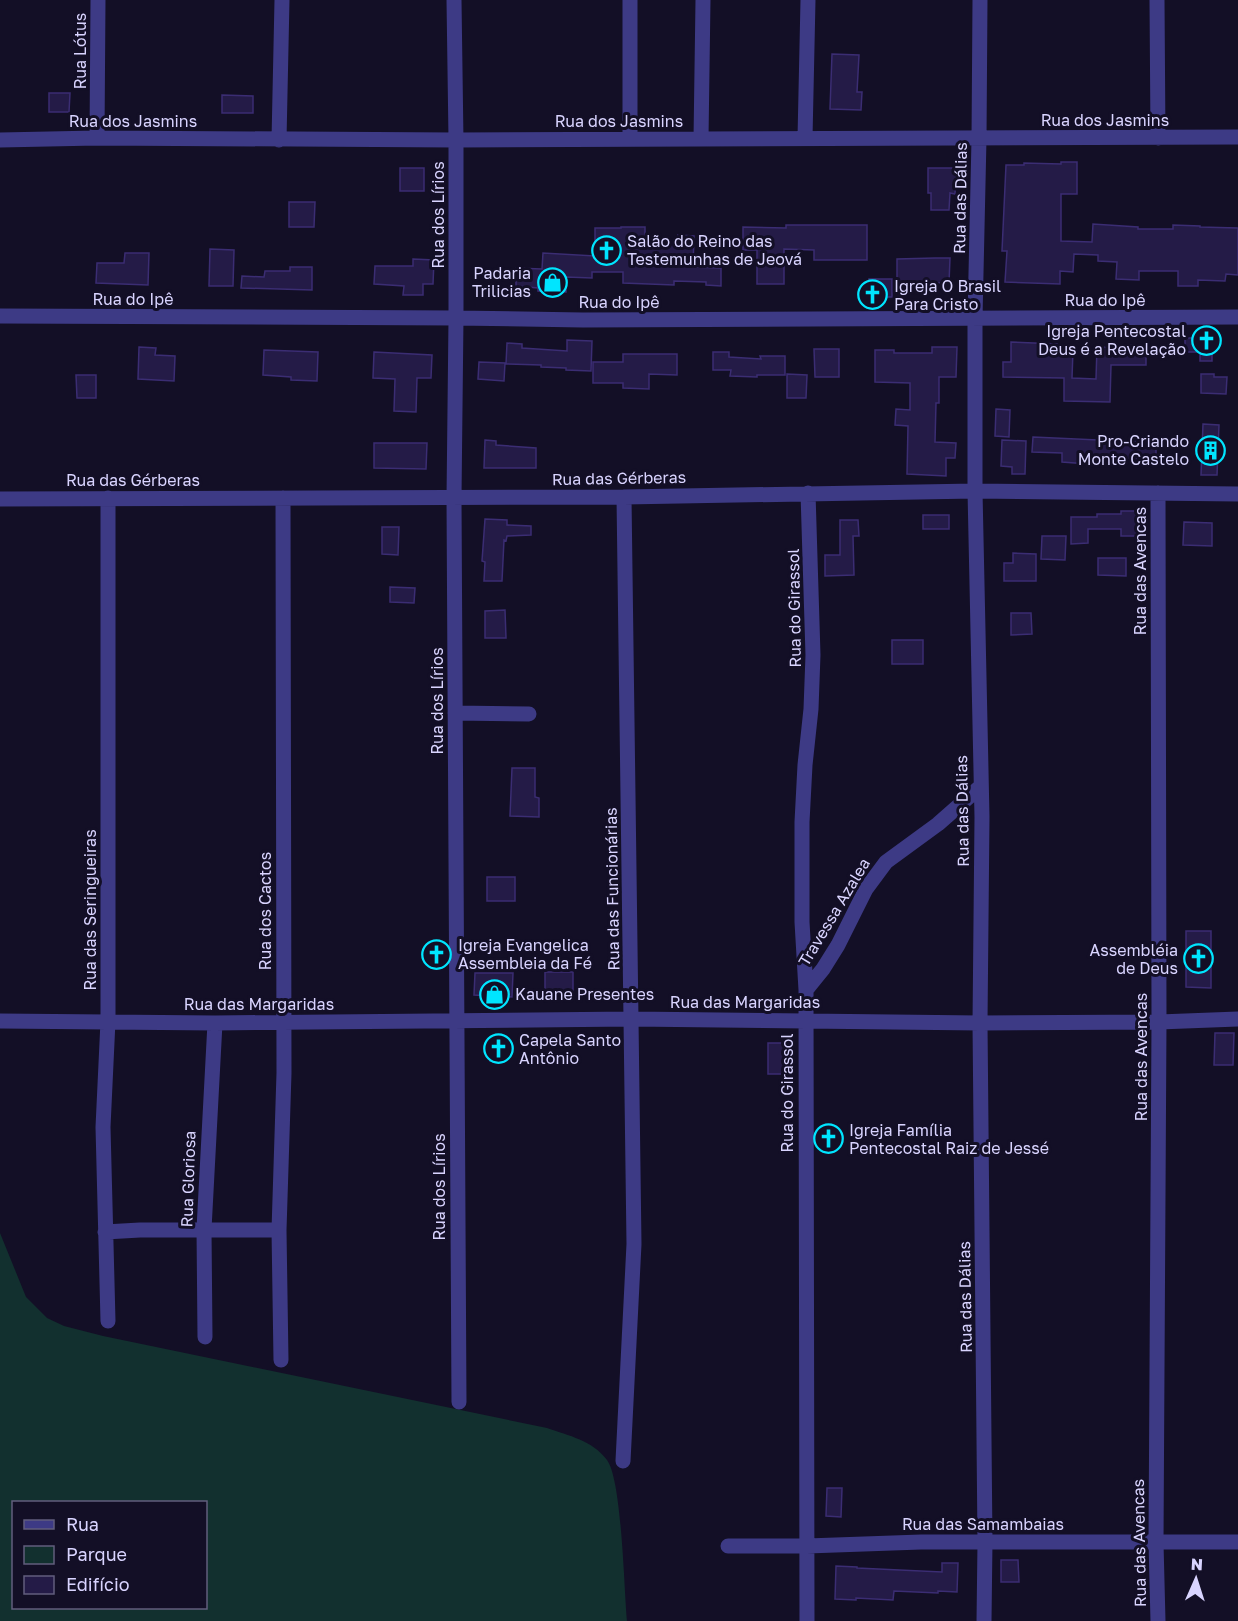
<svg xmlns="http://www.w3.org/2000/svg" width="1238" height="1621" font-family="'Golos Text',sans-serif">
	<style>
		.green { fill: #12302f; fill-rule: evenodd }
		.building { fill: #241b47; stroke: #3b2d73; stroke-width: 1.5 }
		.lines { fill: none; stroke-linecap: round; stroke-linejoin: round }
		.minor { stroke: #3d3a85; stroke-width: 15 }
		.labels { text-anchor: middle; stroke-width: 6; stroke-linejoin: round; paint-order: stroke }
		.street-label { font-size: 16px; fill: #d9d4ff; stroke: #130f26 }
		.poi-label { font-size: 16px; fill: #d9d4ff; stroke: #130f26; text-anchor: start }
	</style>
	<rect width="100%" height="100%" fill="#130f26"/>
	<path class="green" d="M 0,1233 L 26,1297 L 47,1318 L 64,1326 L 103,1336 L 547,1428 C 569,1436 592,1440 607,1460 C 622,1480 624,1591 627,1621 L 0,1621 ZM 14,1502 L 206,1502 L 206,1608 L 14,1608 Z"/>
	<path class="building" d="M 832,54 L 859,55 L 857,92 L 862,92 L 861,110 L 830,109 Z
		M 49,93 L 70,93 L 69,112 L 49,112 Z
		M 222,95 L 253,96 L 253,113 L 222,113 Z
		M 1061,162 L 1077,162 L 1077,194 L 1061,194 L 1061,241 L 1092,242 L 1093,224 L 1138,227 L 1138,229 L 1173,229 L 1173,225 L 1200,226 L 1200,227 L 1238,228 L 1238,275 L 1226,274 L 1225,281 L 1198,280 L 1198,286 L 1178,286 L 1178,271 L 1139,271 L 1139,280 L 1116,279 L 1117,262 L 1098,261 L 1098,255 L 1074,254 L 1073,272 L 1060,271 L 1060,284 L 1005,282 L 1007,251 L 1002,251 L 1006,165 L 1024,165 L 1024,163 L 1061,164 Z
		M 400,168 L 424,168 L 424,191 L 400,191 Z
		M 928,168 L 956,168 L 955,194 L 950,193 L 949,210 L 931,210 L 931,193 L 928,193 Z
		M 289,202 L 315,202 L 314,227 L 289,227 Z
		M 786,225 L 867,225 L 867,260 L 814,260 L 814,250 L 784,249 L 784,284 L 757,284 L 757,250 L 743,250 L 743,227 L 786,228 Z
		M 621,227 L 645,227 L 645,243 L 677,244 L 678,235 L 694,236 L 693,267 L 721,268 L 721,286 L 706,285 L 706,282 L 674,281 L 674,285 L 623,283 L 623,272 L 592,272 L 592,278 L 566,277 L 566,292 L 538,291 L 538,288 L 516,286 L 516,268 L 542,269 L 543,253 L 595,256 L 595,228 L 621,228 Z
		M 210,249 L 234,250 L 233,286 L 209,286 Z
		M 125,253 L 149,253 L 148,285 L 96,283 L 97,263 L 124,263 Z
		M 935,258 L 950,258 L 949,283 L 897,282 L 897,259 Z
		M 413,259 L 434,260 L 433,284 L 423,284 L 423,295 L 403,295 L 404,286 L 374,284 L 375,266 L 413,266 Z
		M 290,267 L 312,267 L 312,290 L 241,288 L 242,276 L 264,277 L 265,271 L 290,271 Z
		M 869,279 L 892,279 L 892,297 L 869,297 Z
		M 1185,338 L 1212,338 L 1212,361 L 1200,361 L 1200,352 L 1185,352 Z
		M 567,340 L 592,341 L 591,371 L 566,370 L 566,368 L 541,367 L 541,365 L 506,364 L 507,343 L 522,344 L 522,348 L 567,351 Z
		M 1011,342 L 1057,344 L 1057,349 L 1073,350 L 1072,378 L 1096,379 L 1097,347 L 1125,348 L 1125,345 L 1146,345 L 1146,365 L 1111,365 L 1110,402 L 1064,401 L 1064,378 L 1003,377 L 1003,362 L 1011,362 Z
		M 139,347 L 156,348 L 155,355 L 175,356 L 174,381 L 138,379 Z
		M 932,347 L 957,347 L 956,377 L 939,377 L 939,403 L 936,403 L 935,442 L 956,443 L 955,458 L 946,458 L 946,476 L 907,474 L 908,426 L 895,425 L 896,409 L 910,410 L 910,383 L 875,382 L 875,350 L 894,350 L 894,353 L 932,353 Z
		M 814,349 L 839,349 L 839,377 L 815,377 Z
		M 264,350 L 318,352 L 317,381 L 291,380 L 291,377 L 263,375 Z
		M 374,352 L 432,355 L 431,378 L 417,378 L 416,412 L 394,411 L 395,379 L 373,378 Z
		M 713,352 L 729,352 L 729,357 L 761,359 L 760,356 L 785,356 L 785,375 L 757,375 L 757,377 L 730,376 L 731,370 L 713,370 Z
		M 623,354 L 677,354 L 677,375 L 649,374 L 649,389 L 623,388 L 623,383 L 593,383 L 593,362 L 623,362 Z
		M 479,362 L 505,363 L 504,381 L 478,379 Z
		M 787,374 L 807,375 L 806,398 L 787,398 Z
		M 1201,374 L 1214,374 L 1214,377 L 1227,377 L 1226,394 L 1201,393 Z
		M 76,375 L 96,375 L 96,398 L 77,398 Z
		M 996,409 L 1010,410 L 1009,437 L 995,436 Z
		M 1203,424 L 1219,425 L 1217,475 L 1201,475 Z
		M 1033,437 L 1098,440 L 1098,437 L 1116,438 L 1116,441 L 1156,442 L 1156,459 L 1116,458 L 1115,466 L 1062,462 L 1062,453 L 1032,452 Z
		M 485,440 L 496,441 L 496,445 L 536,448 L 536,468 L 484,468 Z
		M 1002,440 L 1026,441 L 1025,474 L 1012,474 L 1012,467 L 1001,466 Z
		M 374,443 L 427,443 L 426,469 L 374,468 Z
		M 1121,511 L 1136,511 L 1136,536 L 1121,536 L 1121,529 L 1088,529 L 1088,543 L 1071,544 L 1071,517 L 1097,517 L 1097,514 L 1121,514 Z
		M 923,515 L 949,515 L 949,529 L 923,529 Z
		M 485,519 L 507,520 L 507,525 L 531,526 L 531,535 L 507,536 L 506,541 L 504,540 L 502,581 L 484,581 L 485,562 L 482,561 Z
		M 840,520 L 858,520 L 859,536 L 853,536 L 854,575 L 825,576 L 825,555 L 840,555 Z
		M 1184,522 L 1212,523 L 1212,546 L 1183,545 Z
		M 382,527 L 399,527 L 398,555 L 382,554 Z
		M 1042,536 L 1066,536 L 1065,560 L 1041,559 Z
		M 1013,553 L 1036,554 L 1036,581 L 1004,581 L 1004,563 L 1013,563 Z
		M 1098,558 L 1126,558 L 1126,576 L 1098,575 Z
		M 390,587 L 415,588 L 414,603 L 390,602 Z
		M 505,610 L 506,638 L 485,638 L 485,611 Z
		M 1011,613 L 1031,613 L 1032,634 L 1011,635 Z
		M 892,640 L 923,640 L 923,664 L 892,664 Z
		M 512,768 L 535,768 L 535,797 L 539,798 L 539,817 L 510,816 Z
		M 487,877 L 515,877 L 515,901 L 487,901 Z
		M 1186,931 L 1211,931 L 1211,988 L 1186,987 Z
		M 545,972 L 573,972 L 573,994 L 545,994 Z
		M 475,973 L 513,973 L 512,997 L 474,995 Z
		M 1215,1033 L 1234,1033 L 1233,1065 L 1214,1065 Z
		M 490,1038 L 505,1038 L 505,1060 L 490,1061 Z
		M 768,1043 L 789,1043 L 789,1074 L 768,1074 Z
		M 827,1488 L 842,1488 L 841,1517 L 826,1516 Z
		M 1001,1560 L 1018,1560 L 1019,1582 L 1001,1582 Z
		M 942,1563 L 958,1563 L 957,1592 L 938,1591 L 938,1593 L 894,1591 L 893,1600 L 856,1598 L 856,1600 L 835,1599 L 836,1566 L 857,1567 L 857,1568 L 942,1572 Z"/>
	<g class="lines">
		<path class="minor" d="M 454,0 L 456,140 L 456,318 L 454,498 L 459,1402
			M 980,0 L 979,139 L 975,318 L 975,491 L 982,817 L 980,1023 L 985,1542 L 984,1621
			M 1157,0 L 1158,138
			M 97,138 L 98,0
			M 805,138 L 808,0
			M 630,139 L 630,0
			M 701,139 L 703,0
			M 0,140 L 97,138 L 456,140 L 1238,137
			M 279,140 L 282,0
			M 0,316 L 456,318 L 583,320 L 1238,317
			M 1158,493 L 1159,1022 L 1156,1543 L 1158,1621
			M 0,499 L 624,497 L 975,491 L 1238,494
			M 455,713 L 529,714
			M 806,990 L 823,969 L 838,945 L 866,889 L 886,862 L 938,824 L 980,787
			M 0,1021 L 215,1023 L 632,1019 L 980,1023 L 1159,1022 L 1238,1019
			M 105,1232 L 140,1230 L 279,1230
			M 108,1321 L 103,1127 L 108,1021 L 108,498
			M 205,1337 L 204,1229 L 215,1023
			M 281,1360 L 279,1230 L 284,1073 L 283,498
			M 623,1461 L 634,1244 L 624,497
			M 728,1546 L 807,1546 L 921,1542 L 1238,1542
			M 807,1621 L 806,990 L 802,922 L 802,822 L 805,765 L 811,709 L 813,655 L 808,493"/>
	</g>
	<defs>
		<symbol id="church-ring" viewBox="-11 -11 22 22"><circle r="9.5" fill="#130f26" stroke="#00e5ff" stroke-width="1.5"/><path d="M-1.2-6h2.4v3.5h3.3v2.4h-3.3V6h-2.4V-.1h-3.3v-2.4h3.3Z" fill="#00e5ff"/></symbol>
		<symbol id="shop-ring" viewBox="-11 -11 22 22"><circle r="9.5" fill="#130f26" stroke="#00e5ff" stroke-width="1.5"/><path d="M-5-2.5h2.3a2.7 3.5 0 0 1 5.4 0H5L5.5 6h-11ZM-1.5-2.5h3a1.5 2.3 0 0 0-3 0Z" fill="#00e5ff"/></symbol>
		<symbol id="building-ring" viewBox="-11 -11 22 22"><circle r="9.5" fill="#130f26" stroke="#00e5ff" stroke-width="1.5"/><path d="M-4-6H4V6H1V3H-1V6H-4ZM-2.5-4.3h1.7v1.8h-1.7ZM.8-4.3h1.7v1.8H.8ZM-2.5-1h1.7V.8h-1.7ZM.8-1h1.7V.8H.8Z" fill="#00e5ff"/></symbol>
	</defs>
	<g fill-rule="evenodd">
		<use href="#church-ring" x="590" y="234" width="33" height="33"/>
		<use href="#shop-ring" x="536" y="266" width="33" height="33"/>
		<use href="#church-ring" x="856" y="278" width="33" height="33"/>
		<use href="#church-ring" x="1190" y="324" width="33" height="33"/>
		<use href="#building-ring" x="1194" y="434" width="33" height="33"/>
		<use href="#church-ring" x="420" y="938" width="33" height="33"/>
		<use href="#church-ring" x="1182" y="942" width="33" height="33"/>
		<use href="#shop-ring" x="478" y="978" width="33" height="33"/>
		<use href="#church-ring" x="482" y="1032" width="33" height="33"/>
		<use href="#church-ring" x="812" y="1122" width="33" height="33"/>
	</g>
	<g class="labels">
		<g class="street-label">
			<text transform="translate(80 51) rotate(-90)" y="6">Rua Lótus</text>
			<text x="1105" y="126">Rua dos Jasmins</text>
			<text x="133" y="127">Rua dos Jasmins</text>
			<text x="619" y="127">Rua dos Jasmins</text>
			<text transform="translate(960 198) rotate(-89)" y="6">Rua das Dálias</text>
			<text transform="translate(438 215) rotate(-90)" y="6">Rua dos Lírios</text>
			<text x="133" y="305">Rua do Ipê</text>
			<text x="1105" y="306">Rua do Ipê</text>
			<text x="619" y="308">Rua do Ipê</text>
			<text transform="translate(619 478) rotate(-1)" y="6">Rua das Gérberas</text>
			<text x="133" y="486">Rua das Gérberas</text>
			<text transform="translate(1140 571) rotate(-90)" y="6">Rua das Avencas</text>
			<text transform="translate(794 608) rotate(-91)" y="6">Rua do Girassol</text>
			<text transform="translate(437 701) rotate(-90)" y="6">Rua dos Lírios</text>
			<text transform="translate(962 811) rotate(-91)" y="6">Rua das Dálias</text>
			<text transform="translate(612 889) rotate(-91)" y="6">Rua das Funcionárias</text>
			<text transform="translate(90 910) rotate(-90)" y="6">Rua das Seringueiras</text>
			<text transform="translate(265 911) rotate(-90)" y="6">Rua dos Cactos</text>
			<text transform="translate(834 912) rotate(-59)" y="6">Travessa Azalea</text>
			<text x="745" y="1008">Rua das Margaridas</text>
			<text x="259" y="1010">Rua das Margaridas</text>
			<text transform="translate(1141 1057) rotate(-90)" y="6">Rua das Avencas</text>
			<text transform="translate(787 1093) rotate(-90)" y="6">Rua do Girassol</text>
			<text transform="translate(188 1179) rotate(-88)" y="6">Rua Gloriosa</text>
			<text transform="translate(439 1187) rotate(-90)" y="6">Rua dos Lírios</text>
			<text transform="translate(965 1297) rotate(-91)" y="6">Rua das Dálias</text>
			<text x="983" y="1530">Rua das Samambaias</text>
			<text transform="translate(1139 1543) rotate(-91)" y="6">Rua das Avencas</text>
		</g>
		<g class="poi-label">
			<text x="627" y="247">Salão do Reino das<tspan x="627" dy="18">Testemunhas de Jeová</tspan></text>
			<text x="531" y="279" text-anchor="end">Padaria<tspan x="531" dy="18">Trilicias</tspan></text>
			<text x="894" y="292">Igreja O Brasil<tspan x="894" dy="18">Para Cristo</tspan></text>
			<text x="1186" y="337" text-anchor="end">Igreja Pentecostal<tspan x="1186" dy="18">Deus é a Revelação</tspan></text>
			<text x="1189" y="447" text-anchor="end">Pro-Criando<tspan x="1189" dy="18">Monte Castelo</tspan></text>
			<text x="458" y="951">Igreja Evangelica<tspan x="458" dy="18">Assembleia da Fé</tspan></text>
			<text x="1178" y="956" text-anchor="end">Assembléia<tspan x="1178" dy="18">de Deus</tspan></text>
			<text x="515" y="1000">Kauane Presentes</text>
			<text x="519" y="1046">Capela Santo<tspan x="519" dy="18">Antônio</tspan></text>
			<text x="849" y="1136">Igreja Família<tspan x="849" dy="18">Pentecostal Raiz de Jessé</tspan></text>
		</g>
	</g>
	<rect x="12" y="1501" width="195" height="108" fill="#130f26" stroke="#625e7d" stroke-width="1.5"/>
	<rect x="24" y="1520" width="30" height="9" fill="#3d3a85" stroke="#625e7d" stroke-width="1.5"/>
	<text x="66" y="1531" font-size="18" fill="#d9d4ff">Rua</text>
	<rect x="24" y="1546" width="30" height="18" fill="#12302f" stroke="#625e7d" stroke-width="1.5"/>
	<text x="66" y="1561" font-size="18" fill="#d9d4ff">Parque</text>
	<rect x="24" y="1576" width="30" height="18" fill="#241b47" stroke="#625e7d" stroke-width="1.5"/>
	<text x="66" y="1591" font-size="18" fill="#d9d4ff">Edifício</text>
	<g transform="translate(1196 1579) rotate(3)" stroke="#130f26" stroke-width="4.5" paint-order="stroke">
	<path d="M0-4.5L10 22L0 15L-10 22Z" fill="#d9d4ff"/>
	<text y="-9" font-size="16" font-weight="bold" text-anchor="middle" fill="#d9d4ff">N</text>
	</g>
</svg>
